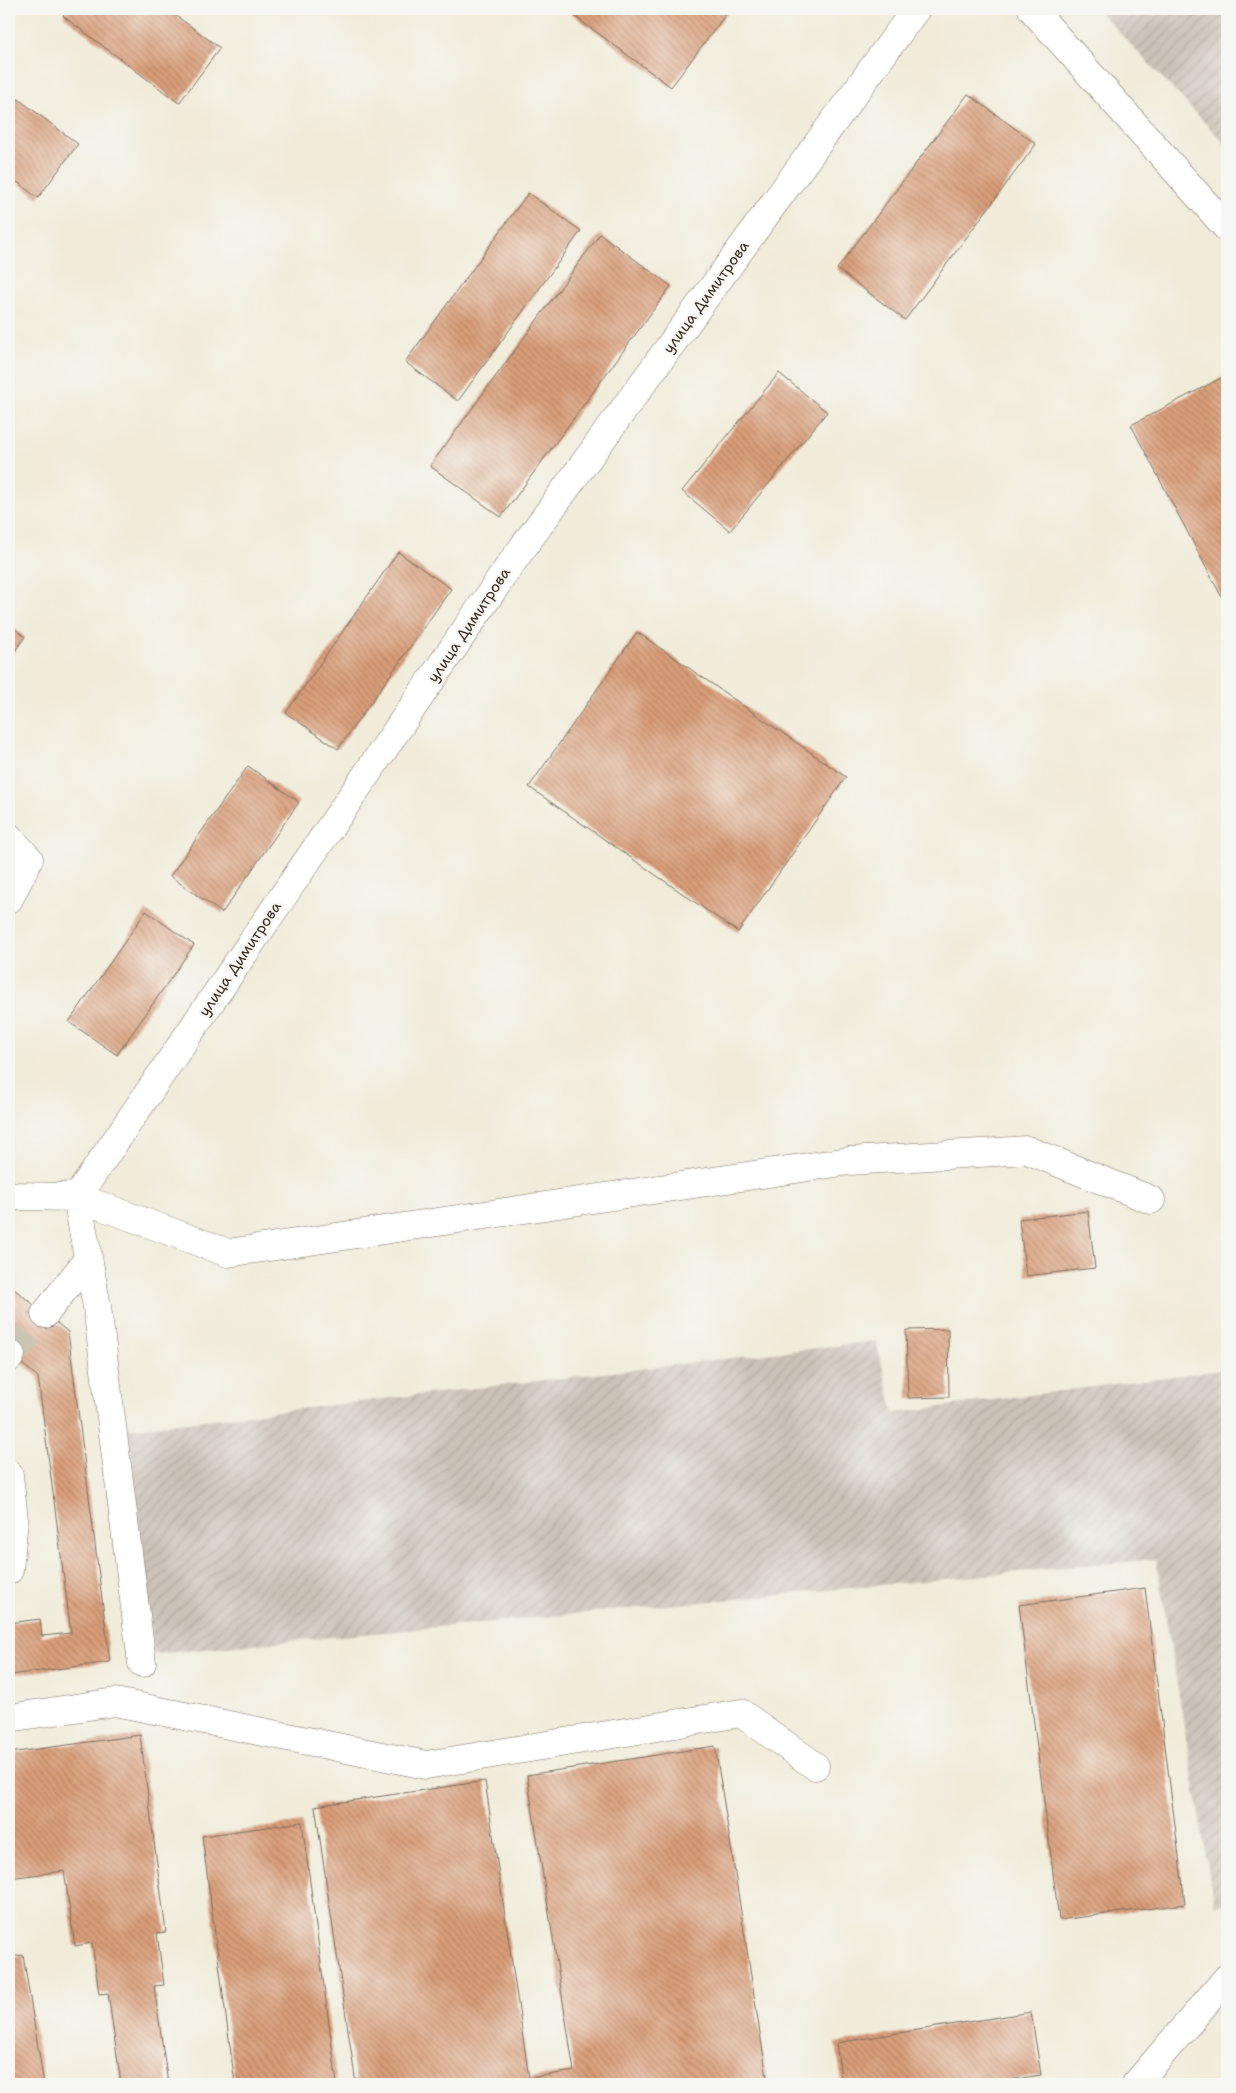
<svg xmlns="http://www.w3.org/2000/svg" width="1236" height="2093" font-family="'Shantell Sans',sans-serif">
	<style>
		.industrial { fill: url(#industrial-furrows) }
		.building { fill: url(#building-back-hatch) }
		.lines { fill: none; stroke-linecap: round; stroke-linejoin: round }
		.minor-tunnel { stroke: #cdc5b4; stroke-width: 28; stroke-dasharray: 28 14; stroke-linecap: butt }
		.minor-casing { stroke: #7b6e60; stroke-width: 29 }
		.minor { stroke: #fff; stroke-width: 28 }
		.labels { text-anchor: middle; stroke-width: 5; stroke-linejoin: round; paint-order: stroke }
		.street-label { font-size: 15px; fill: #3b2a1e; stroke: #f6f6f2 }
	</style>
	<defs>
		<pattern id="industrial-furrows" width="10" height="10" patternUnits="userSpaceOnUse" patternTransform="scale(1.25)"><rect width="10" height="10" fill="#cbc2b8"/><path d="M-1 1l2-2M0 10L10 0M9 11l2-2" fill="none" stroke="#afa79e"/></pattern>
		<pattern id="building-back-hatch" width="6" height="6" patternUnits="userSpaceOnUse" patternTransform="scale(1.25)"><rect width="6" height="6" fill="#da9e79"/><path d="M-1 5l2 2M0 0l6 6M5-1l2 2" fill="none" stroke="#b28163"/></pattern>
	</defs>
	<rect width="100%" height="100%" fill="#f6f6f2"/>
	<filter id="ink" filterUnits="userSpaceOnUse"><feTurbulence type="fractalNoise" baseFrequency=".02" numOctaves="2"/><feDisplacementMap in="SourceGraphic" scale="10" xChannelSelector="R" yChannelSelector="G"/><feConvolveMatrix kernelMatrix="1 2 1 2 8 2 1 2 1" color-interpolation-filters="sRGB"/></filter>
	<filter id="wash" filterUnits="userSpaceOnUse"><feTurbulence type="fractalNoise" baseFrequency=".0096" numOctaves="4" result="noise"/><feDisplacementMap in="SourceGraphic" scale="20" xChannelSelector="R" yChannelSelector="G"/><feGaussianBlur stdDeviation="1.12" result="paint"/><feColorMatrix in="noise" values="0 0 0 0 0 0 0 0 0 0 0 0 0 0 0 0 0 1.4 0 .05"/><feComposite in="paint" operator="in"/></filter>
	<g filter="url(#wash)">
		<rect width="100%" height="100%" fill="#f1ecda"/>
		<path class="industrial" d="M 1097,9 L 1227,9 L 1227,146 Z
			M 876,1341 L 894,1413 L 1227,1369 L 1227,1902 L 1214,1905 L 1156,1559 L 154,1654 L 128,1429 Z"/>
		<g id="blocks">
			<path class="building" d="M 68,9 L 167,9 L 220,48 L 179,103 L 63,16 Z
				M 565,9 L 730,9 L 671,87 Z
				M 9,92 L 78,144 L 38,198 L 9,176 Z
				M 968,94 L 1036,144 L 905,320 L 837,269 Z
				M 528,193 L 581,231 L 458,401 L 405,362 Z
				M 600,234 L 671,286 L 501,517 L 430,466 Z
				M 779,373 L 827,412 L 730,531 L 682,491 Z
				M 1227,375 L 1227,607 L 1131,425 Z
				M 398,552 L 451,589 L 338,749 L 286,713 Z
				M 9,624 L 25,637 L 9,659 Z
				M 637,632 L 846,777 L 738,932 L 529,787 Z
				M 248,766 L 299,802 L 222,913 L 170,876 Z
				M 146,911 L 194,945 L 117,1055 L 69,1022 Z
				M 1088,1211 L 1095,1268 L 1026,1276 L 1019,1219 Z
				M 9,1285 L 68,1332 L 110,1662 L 10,1675 L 9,1623 L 40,1619 L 42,1636 L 71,1633 L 38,1377 L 9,1353 Z
				M 948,1329 L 949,1397 L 908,1398 L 906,1330 Z
				M 1145,1588 L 1185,1904 L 1059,1920 L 1019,1605 Z
				M 140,1735 L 166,1932 L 157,1933 L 164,1985 L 154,1986 L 168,2084 L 121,2084 L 108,1993 L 99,1994 L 92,1943 L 75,1946 L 64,1871 L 9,1878 L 9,1753 Z
				M 715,1746 L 768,2084 L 356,2084 L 315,1806 L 485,1781 L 529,2078 L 574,2071 L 527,1775 Z
				M 302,1822 L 337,2084 L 235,2084 L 202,1836 Z
				M 23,1955 L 44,2084 L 9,2084 L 9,1957 Z
				M 1031,2012 L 1041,2075 L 983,2084 L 842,2084 L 836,2043 Z"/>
		</g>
	</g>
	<g filter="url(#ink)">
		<use href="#blocks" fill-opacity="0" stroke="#7b6e60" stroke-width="1"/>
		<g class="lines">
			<path class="minor-tunnel" d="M 11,1355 L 45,1314"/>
			<defs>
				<path id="minor" d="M 1032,9 L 1227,228
					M 9,837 L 29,859 L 9,899
					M 9,1196 L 77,1197 L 510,565 L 916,9
					M 77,1197 L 228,1253 L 849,1161 L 1027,1150 L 1151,1200
					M 77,1197 L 97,1307 L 142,1663
					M 45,1314 L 88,1259
					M 9,1358 L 11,1355
					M 9,1475 L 14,1520 L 9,1570
					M 9,1718 L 115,1702 L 426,1765 L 741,1713 L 815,1766
					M 1136,2084 L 1227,1978"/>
			</defs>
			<use href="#minor" class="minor-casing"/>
			<use href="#minor" class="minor"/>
		</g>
	</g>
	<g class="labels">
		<g class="street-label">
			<text transform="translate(706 297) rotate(-54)" y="5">улица Димитрова</text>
			<text transform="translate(469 625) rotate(-56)" y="5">улица Димитрова</text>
			<text transform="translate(240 959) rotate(-56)" y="5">улица Димитрова</text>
		</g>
	</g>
	<rect width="1236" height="2093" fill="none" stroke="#f6f6f2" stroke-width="30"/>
</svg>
